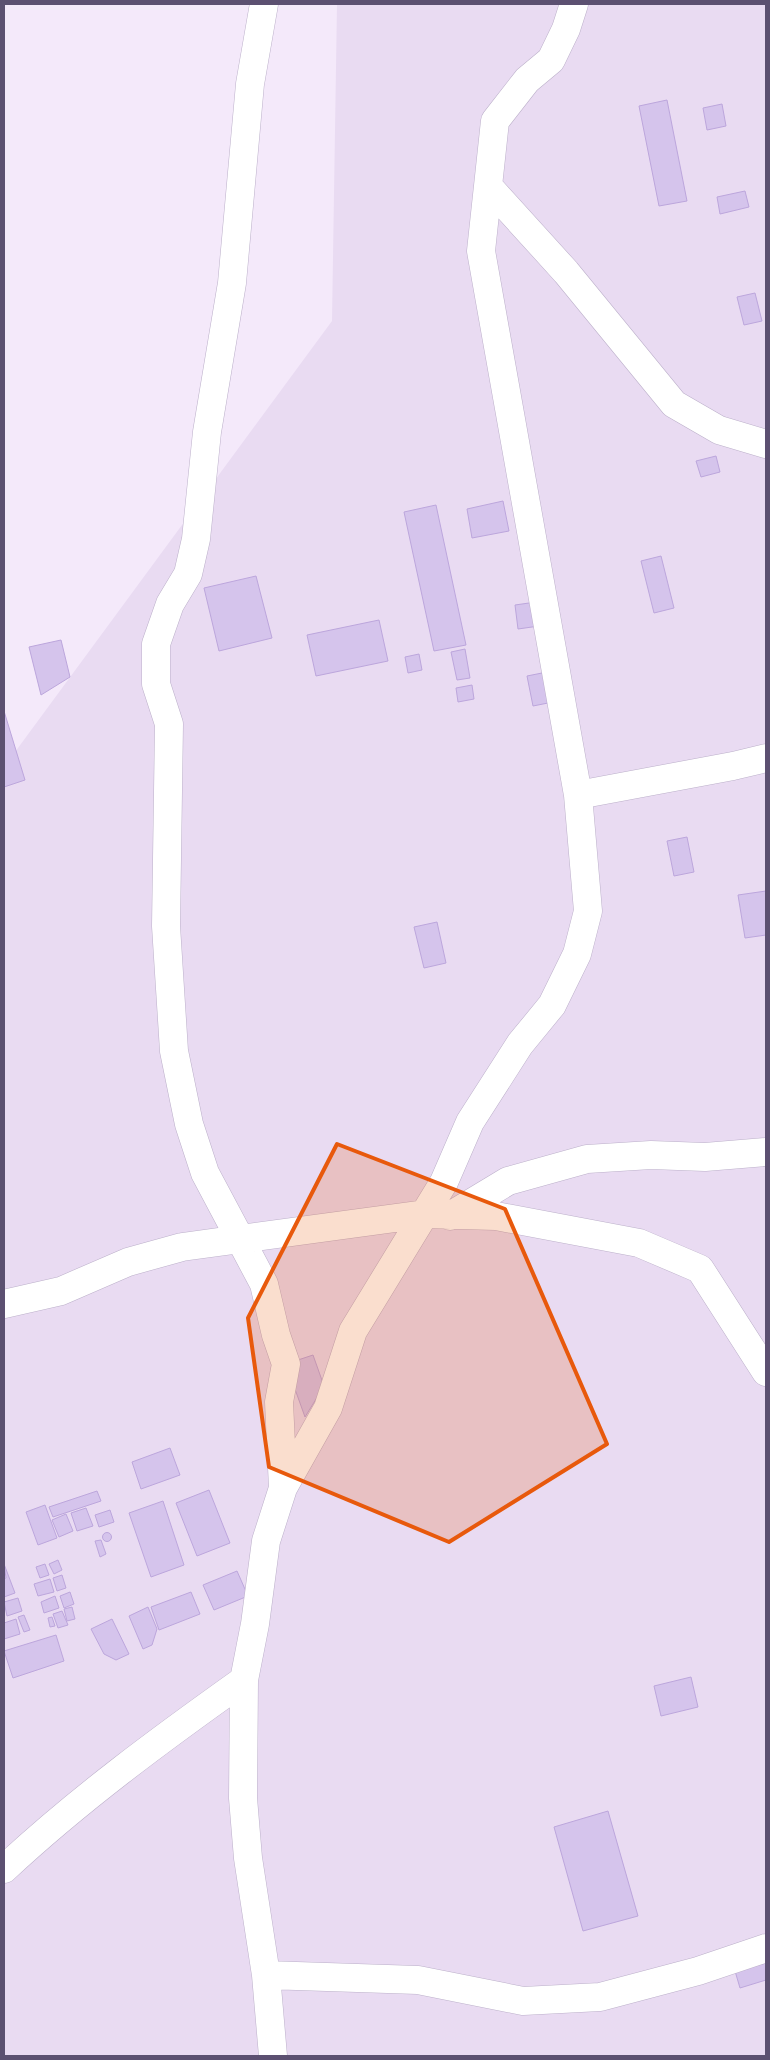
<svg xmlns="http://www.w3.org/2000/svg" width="770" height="2060" font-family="'Varela Round',sans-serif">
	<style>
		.residential { fill: #e9dbf2 }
		.building { fill: #d5c4ec; stroke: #bca6dc }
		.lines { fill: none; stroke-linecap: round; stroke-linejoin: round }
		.minor-casing { stroke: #bcb0ca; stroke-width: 29 }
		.minor { stroke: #fff; stroke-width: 28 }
		.marked { fill: #e8590c; fill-opacity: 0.2; stroke: #e8590c; stroke-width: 4; stroke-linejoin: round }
	</style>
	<rect width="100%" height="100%" fill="#f4e9fa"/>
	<path class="residential" d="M 337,4 L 766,4 L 766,2056 L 4,2056 L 4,767 L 332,321 Z"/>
	<path class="building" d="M 667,100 L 687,201 L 659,206 L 639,106 Z
		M 722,104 L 726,126 L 707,130 L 703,108 Z
		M 745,191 L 749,207 L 720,214 L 717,197 Z
		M 755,293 L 762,321 L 744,325 L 737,297 Z
		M 716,456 L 720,472 L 701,477 L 696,461 Z
		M 503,501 L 509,531 L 472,538 L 467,509 Z
		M 436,505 L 466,645 L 434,651 L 404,512 Z
		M 661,556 L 674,608 L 654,613 L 641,561 Z
		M 256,576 L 272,638 L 219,651 L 204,588 Z
		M 536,602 L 539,626 L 518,629 L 515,605 Z
		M 379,620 L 388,661 L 316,676 L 307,635 Z
		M 61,640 L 70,677 L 41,695 L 29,647 Z
		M 465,649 L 470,678 L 457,680 L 451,652 Z
		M 419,654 L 422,670 L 408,673 L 405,657 Z
		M 547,672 L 553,702 L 533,706 L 527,676 Z
		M 472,685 L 474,699 L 458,702 L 456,688 Z
		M 4,711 L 25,780 L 4,787 Z
		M 687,837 L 694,872 L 674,876 L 667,841 Z
		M 766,891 L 766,935 L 745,938 L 738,895 Z
		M 437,922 L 446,963 L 424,968 L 414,927 Z
		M 313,1355 L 324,1386 L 305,1417 L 286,1364 Z
		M 170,1448 L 180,1475 L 141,1489 L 132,1462 Z
		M 209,1490 L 230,1543 L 197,1556 L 176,1503 Z
		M 97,1491 L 101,1501 L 53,1517 L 49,1507 Z
		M 163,1501 L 184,1565 L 151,1577 L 129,1513 Z
		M 45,1505 L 57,1538 L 38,1545 L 26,1512 Z
		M 86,1508 L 93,1526 L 77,1531 L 71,1513 Z
		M 110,1510 L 114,1522 L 99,1527 L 95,1515 Z
		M 66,1514 L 73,1531 L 59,1537 L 52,1520 Z
		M102.5 1537a4.5 4.5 0 1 1 9 0a4.5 4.5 0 1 1-9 0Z
		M 101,1540 L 106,1554 L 100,1557 L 95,1541 Z
		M 58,1560 L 62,1570 L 54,1574 L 49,1564 Z
		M 4,1564 L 15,1593 L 4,1597 L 4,1579 L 6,1578 Z
		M 45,1564 L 49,1575 L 40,1578 L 36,1567 Z
		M 237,1571 L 248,1596 L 214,1610 L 203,1585 Z
		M 62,1575 L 66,1588 L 57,1591 L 53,1578 Z
		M 50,1579 L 54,1592 L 38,1596 L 34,1584 Z
		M 70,1592 L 74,1604 L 64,1608 L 60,1596 Z
		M 191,1592 L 200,1614 L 159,1630 L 151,1607 Z
		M 55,1596 L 59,1608 L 44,1613 L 41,1602 Z
		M 18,1598 L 22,1611 L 7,1616 L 4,1602 Z
		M 72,1607 L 75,1619 L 67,1621 L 64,1609 Z
		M 148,1607 L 157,1629 L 152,1645 L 143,1649 L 129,1616 Z
		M 62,1611 L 68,1625 L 58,1628 L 53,1614 Z
		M 24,1615 L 30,1630 L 24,1632 L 18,1617 Z
		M 52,1617 L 55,1626 L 50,1627 L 48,1618 Z
		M 16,1619 L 20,1634 L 4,1639 L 4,1623 Z
		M 112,1619 L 129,1654 L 116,1660 L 104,1654 L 91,1629 Z
		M 56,1635 L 64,1661 L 13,1678 L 4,1651 Z
		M 691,1677 L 698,1707 L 661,1716 L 654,1686 Z
		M 608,1811 L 638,1916 L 583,1931 L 554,1827 Z
		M 766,1963 L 766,1980 L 740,1988 L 735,1971 Z"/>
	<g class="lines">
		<defs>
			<path id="minor" d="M 264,4 L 250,84 L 232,283 L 207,432 L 196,539 L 188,574 L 170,604 L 156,644 L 156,684 L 169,724 L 166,926 L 174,1051 L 189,1124 L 205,1173 L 264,1284 L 276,1335 L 286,1364 L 279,1402 L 283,1488
				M 488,186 L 566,272 L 674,404 L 719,430 L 766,444
				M 578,795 L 733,766 L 766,758
				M 450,1216 L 508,1181 L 587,1159 L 651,1155 L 705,1157 L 766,1152
				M 4,1304 L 61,1291 L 128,1262 L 182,1247 L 425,1214 L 496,1216 L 639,1243 L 700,1269 L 766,1372
				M 4,1869 C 78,1800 161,1739 244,1680
				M 266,1975 L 418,1980 L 523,2001 L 600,1997 L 698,1971 L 766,1948
				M 273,2056 L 266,1975 L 248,1858 L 243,1798 L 244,1680 L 255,1624 L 266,1541 L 283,1488 L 328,1408 L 353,1331 L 444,1182 L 470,1122 L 520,1044 L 552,1005 L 577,954 L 588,911 L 578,795 L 481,251 L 495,121 L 527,80 L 551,60 L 566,29 L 574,4"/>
		</defs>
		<use href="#minor" class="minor-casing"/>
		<use href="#minor" class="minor"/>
	</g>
	<path class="marked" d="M 337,1144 L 505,1209 L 607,1444 L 449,1542 L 269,1467 L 248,1318 Z"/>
	<rect width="770" height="2060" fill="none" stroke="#5c5071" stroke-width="10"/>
</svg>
